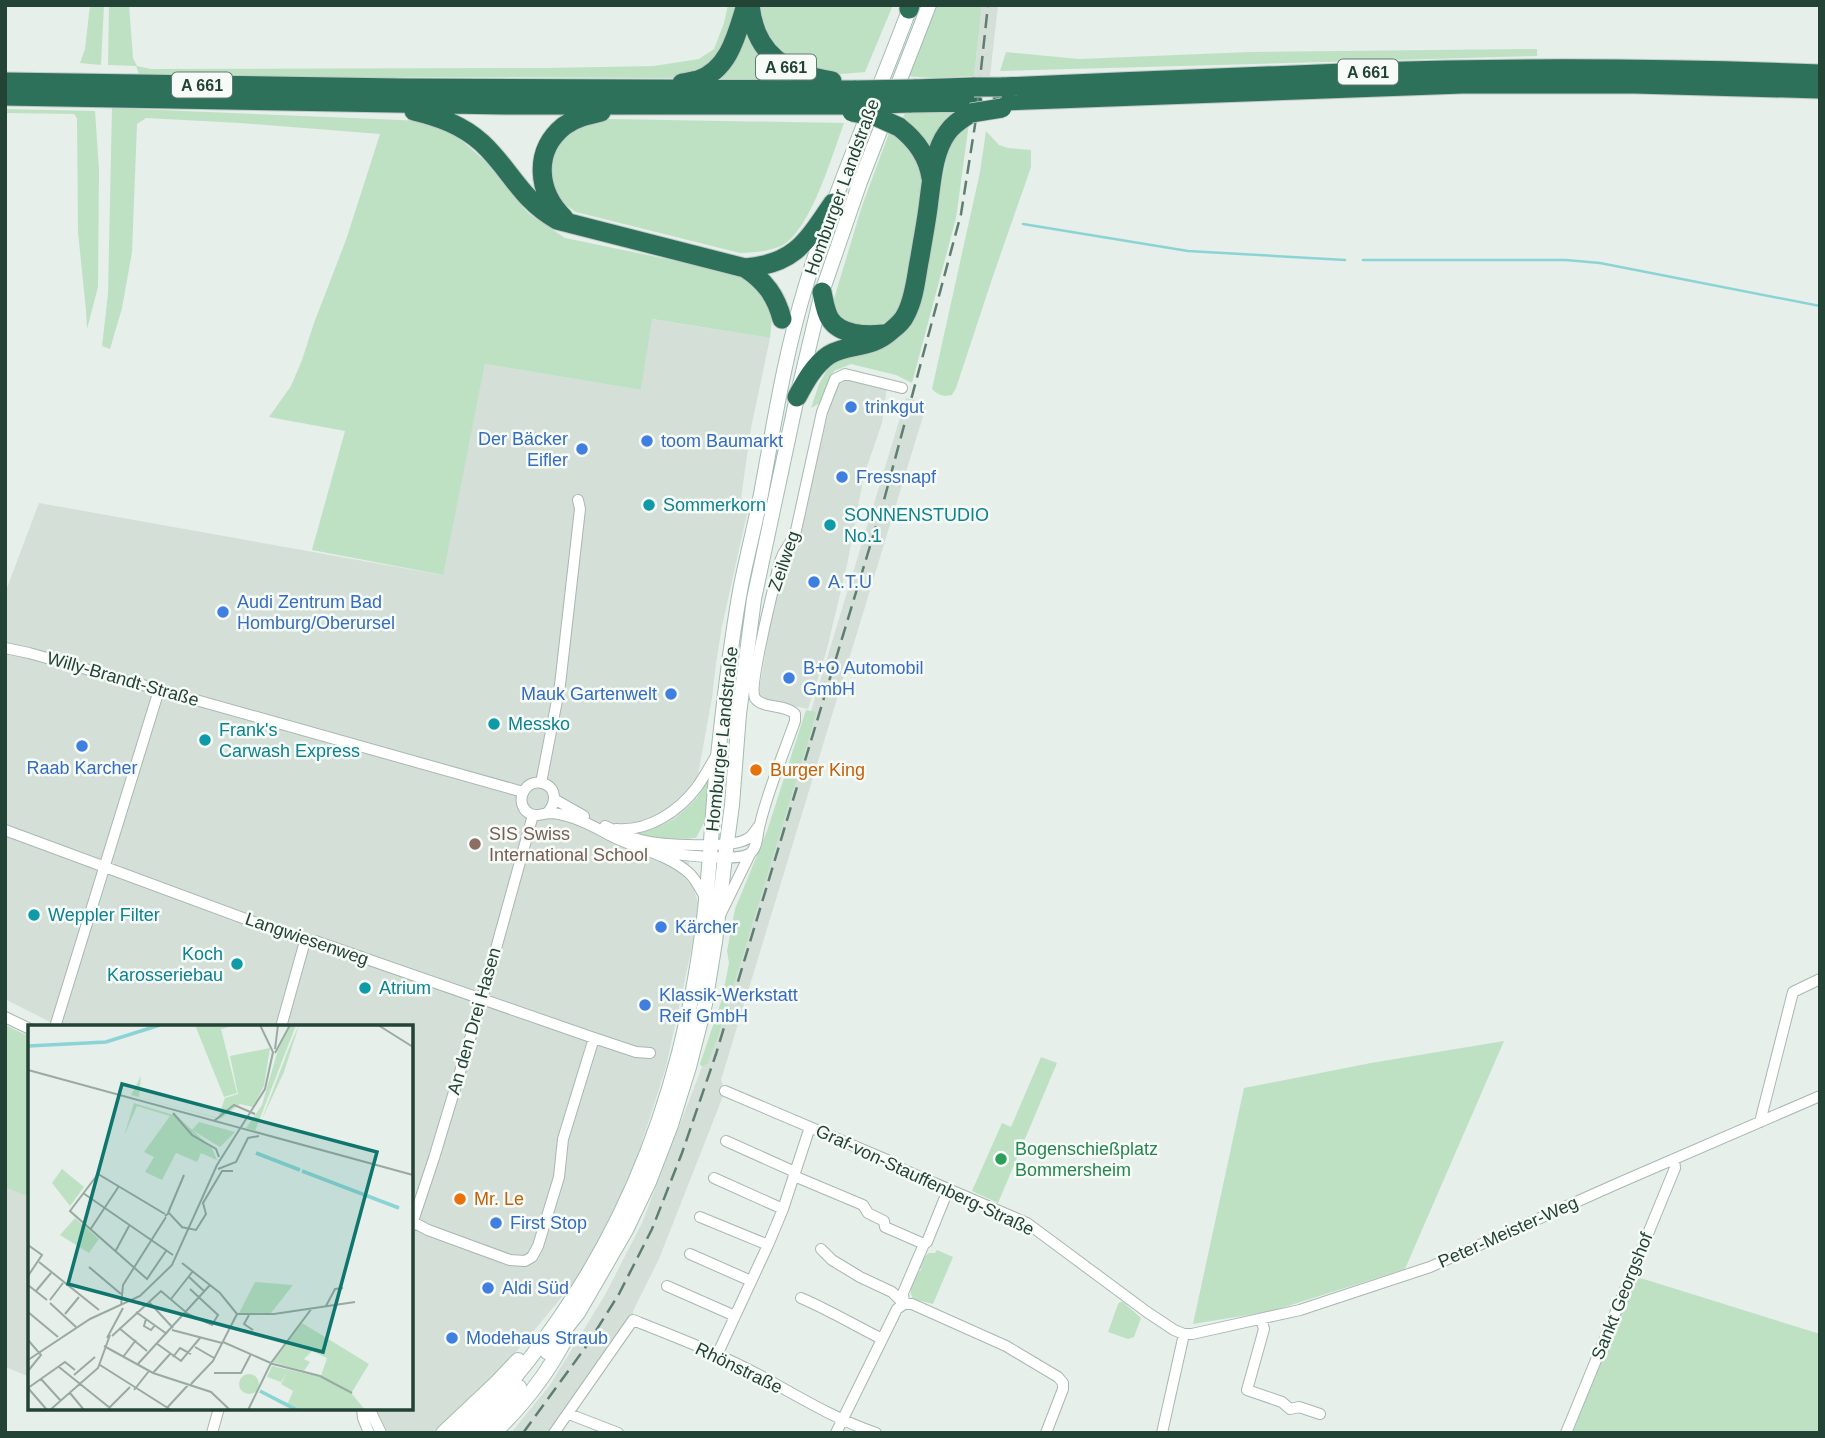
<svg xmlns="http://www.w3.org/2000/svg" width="1825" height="1438" font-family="Helvetica,sans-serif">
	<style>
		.built { fill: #d4dfd8 }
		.green { fill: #bee1c3 }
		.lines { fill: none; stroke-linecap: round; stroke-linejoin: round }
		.stream { stroke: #8bd4d6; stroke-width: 2.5 }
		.minor-casing { stroke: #a8b8b0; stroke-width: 12 }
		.secondary-casing { stroke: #a3bcb0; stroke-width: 16 }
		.motorway-casing { stroke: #c1cac7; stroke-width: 21 }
		.minor { stroke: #fff; stroke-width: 10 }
		.secondary { stroke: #fff; stroke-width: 14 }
		.motorway { stroke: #2d715b; stroke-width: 19 }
		.rail { stroke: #5e7e71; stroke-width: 2.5; stroke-dasharray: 14 7; stroke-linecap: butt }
		.motorway-bridge-casing { stroke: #c1cac7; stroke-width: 21; stroke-linecap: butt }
		.motorway-bridge { stroke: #2d715b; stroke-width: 19 }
		.shop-dot { fill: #3f7fe0; stroke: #f7fbf8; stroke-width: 2.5 }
		.culture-dot { fill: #0f9aa8; stroke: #f7fbf8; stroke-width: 2.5 }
		.food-dot { fill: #e8710a; stroke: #f7fbf8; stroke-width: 2.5 }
		.education-dot { fill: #8d6e63; stroke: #f7fbf8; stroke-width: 2.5 }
		.leisure-dot { fill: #2e9e5b; stroke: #f7fbf8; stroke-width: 2.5 }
		.labels { text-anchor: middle; stroke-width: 5; stroke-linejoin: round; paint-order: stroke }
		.shield { fill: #f7fbf8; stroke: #637a70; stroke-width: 2 }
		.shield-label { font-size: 16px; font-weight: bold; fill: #234336 }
		.street-label { font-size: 18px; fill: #234336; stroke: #f7fbf8 }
		.shop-label { font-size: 18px; fill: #366cbe; stroke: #f7fbf8; text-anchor: start }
		.culture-label { font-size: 18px; fill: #0d838f; stroke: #f7fbf8; text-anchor: start }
		.food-label { font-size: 18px; fill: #c56008; stroke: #f7fbf8; text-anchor: start }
		.education-label { font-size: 18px; fill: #785e54; stroke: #f7fbf8; text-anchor: start }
		.leisure-label { font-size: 18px; fill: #27864d; stroke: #f7fbf8; text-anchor: start }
		.inset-river { fill: none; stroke: #8bd4d6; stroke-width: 3.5 }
		.inset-road { fill: none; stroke: #98aaa2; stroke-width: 2 }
		.view { fill: #0f766e; fill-opacity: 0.15; stroke: #0f766e; stroke-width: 3.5 }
		.inset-edge { fill: none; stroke: #234336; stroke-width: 3.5 }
	</style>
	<rect width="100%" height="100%" fill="#e6efea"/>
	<path class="built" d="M 982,5 L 998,5 L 990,76 L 974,76 Z
		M 651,319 L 770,338 L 751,428 L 741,498 L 750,500 L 722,626 L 716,663 L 712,698 L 699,769 L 687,880 L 693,887 L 698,902 L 697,923 L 666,1067 L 632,1173 L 605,1229 L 577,1279 L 516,1352 L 491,1377 L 432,1433 L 388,1433 L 375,1408 L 411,1408 L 411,1027 L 60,1027 L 5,999 L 5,593 L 39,503 L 442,575 L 485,364 L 641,390 Z
		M 840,378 L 887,386 L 882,423 L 864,475 L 847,565 L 827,649 L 808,709 L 762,699 L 759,695 L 759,691 L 772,614 L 782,569 L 801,527 L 833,393 Z
		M 906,398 L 927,403 L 721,1080 L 725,1091 L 659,1259 L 633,1311 L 633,1320 L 554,1433 L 511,1433 L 550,1385 L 605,1295 L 642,1223 L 707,1054 Z
		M 5,1025 L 30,1037 L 30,1377 L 5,1367 Z"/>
	<path class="green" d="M 90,5 L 104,5 L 101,65 L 80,63 L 85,49 Z
		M 109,5 L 129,5 L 133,58 L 137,66 L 151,69 L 545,68 L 654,66 L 699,59 L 714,49 L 724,23 L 728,5 L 739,5 L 717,63 L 680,78 L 408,77 L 378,79 L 139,74 L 136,66 L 108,65 Z
		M 757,5 L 893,5 L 865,72 L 842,74 L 802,69 L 768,39 Z
		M 933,5 L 982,5 L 974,76 L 933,78 L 905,76 Z
		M 747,13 L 804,83 L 704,84 Z
		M 1537,49 L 1537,56 L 1000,71 L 1006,52 L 1079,59 L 1250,52 Z
		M 112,108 L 424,121 L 458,137 L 486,162 L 528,213 L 565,238 L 720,270 L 748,280 L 764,295 L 772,316 L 770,338 L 652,319 L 641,390 L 485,364 L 443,575 L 312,550 L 345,431 L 269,417 L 291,386 L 302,360 L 314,323 L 346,240 L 380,134 L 240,123 L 146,118 L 137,124 L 132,252 L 122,308 L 110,349 L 102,346 L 108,294 Z
		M 5,109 L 95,111 L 99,170 L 98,287 L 87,329 L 86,310 L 78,232 L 77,118 L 74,114 L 5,113 Z
		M 967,109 L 934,157 L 901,122 L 906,111 Z
		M 610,119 L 844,123 C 833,153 811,229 783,245 C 769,252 755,252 740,253 L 576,212 L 560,201 L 552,185 L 549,165 L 554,146 L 585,121 Z
		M 969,123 L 956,218 L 912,383 L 896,375 L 851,364 L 834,371 L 820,403 L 811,408 L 819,384 L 831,363 L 841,357 L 874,353 L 893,341 L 909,324 L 930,241 L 948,151 L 955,136 Z
		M 986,131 L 999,145 L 1008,148 L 1031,150 L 1031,167 L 993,276 L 956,388 L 952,395 C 943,397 938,395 932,389 L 980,172 Z
		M 889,133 C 892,134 897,134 899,136 C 903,140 916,157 918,162 C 926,181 919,217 916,236 C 911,265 912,322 874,325 C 860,326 851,324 838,318 L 833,302 L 862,206 Z
		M 806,710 L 816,712 L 809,738 L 719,1033 L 708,1063 L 704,1066 L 701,1066 L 700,1064 L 722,999 L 729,963 L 727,951 L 735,909 L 767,831 Z
		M 709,779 L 711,780 L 707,817 L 696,838 L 655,838 L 638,834 L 674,820 L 694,802 Z
		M 5,1025 L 30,1037 L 30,1197 L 5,1187 Z
		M 1504,1041 L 1405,1269 L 1272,1311 L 1193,1324 L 1244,1088 L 1371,1063 Z
		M 1041,1057 L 1057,1063 L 998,1203 L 972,1191 L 1002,1123 L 1011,1127 Z
		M 937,1250 L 953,1257 L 933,1304 L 913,1299 C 908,1289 912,1282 916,1272 L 922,1270 L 919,1268 L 924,1257 L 929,1253 L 935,1253 Z
		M 1634,1276 L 1820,1334 L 1820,1433 L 1570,1433 Z
		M 1120,1302 L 1123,1302 L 1141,1318 L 1134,1337 L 1128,1339 L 1108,1332 L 1118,1304 Z"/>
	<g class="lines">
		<path class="stream" d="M 1023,224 L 1188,251 L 1345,260
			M 1363,260 L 1566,260 L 1600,263 L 1820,306"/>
		<defs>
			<path id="minor" d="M 5,648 L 29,653 L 523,792
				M 541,783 L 560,685 L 580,509 L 578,500
				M 554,799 L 584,816
				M 547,813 C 557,803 557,787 542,783 C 526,779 515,799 526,811 C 535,819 542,813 551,813 C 569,814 587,823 602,831 C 629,848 664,851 689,873 C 696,879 701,891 706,899
				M 605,826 C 617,832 629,837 641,840 C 661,845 730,849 747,839 C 752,837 755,831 758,827
				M 616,829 C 648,832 679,811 697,787 C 705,776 711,764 718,753
				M 5,830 L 305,941 L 315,941 L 594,1038 L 636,1052 L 650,1053
				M 651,851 C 670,853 734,863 749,854 C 758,849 757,834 760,824 C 768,790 783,755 795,721 L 795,714 C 786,704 762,709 755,698 C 748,686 775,583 779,564 L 783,554 L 795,535 L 822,412 L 835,379 L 845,374 L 902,388
				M 720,915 L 750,854
				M 5,1017 L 30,1029
				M 55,1027 L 159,690
				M 281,1027 L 305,941
				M 725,1091 L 892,1162 L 902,1169 L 1027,1223 L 1147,1312 L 1174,1330 L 1184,1334 L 1192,1334 L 1300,1310 L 1430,1267 L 1621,1182 L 1820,1096
				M 1760,1122 L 1793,992 L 1820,979
				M 726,1141 L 795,1172
				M 794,1176 L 863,1205 L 868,1213 L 884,1221 L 885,1227 L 924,1244
				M 714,1178 L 783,1209
				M 700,1217 L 768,1245
				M 411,1221 L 428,1230 L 510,1260 L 525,1261 L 532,1257 L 538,1246 L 559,1177 L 563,1139 L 594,1038
				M 411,1227 L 434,1158 L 482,999 L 533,815
				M 821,1249 L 832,1260 L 860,1277 L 892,1292 L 904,1304
				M 690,1254 L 751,1281
				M 667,1286 L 735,1316
				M 801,1298 C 829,1310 854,1325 882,1339
				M 904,1304 L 912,1304 L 1006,1346 L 1058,1377 L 1063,1383 L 1063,1389 L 1046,1433
				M 904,1304 L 903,1293 L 924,1244 L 927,1242 L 948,1190
				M 1261,1319 L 1264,1329 L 1247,1390 L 1282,1402 L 1290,1409 L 1299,1407 L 1320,1414
				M 717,1355 L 768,1245 L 783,1209 L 810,1127
				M 362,1408 L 363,1418 L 369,1433
				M 369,1408 L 381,1433
				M 569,1414 L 618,1433
				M 212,1433 L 219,1408
				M 554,1433 L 633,1320 C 676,1337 720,1354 761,1376 C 799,1397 835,1419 876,1433
				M 836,1433 L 897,1309 L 904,1304
				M 1162,1433 L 1184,1334
				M 1566,1433 L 1675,1168 L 1674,1159"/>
			<path id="secondary" d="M 547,1352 L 578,1313 L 626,1230 L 649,1182 L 671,1125 L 689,1067 L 705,1004 L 715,942 L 725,857 L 732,805 L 739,714 L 754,599 L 797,397 L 822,292 L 860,182 L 929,5
				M 443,1433 L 496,1383 L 518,1360
				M 461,1433 C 498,1401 528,1363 556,1323 C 636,1209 682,1078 701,941 C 710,883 711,824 717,766 C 723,708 730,648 740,591 C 746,559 755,526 761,494 C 774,424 785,353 806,285 C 835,189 876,99 911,5
				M 478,1433 L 498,1413 L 519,1387
				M 494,1433 C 523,1405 549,1372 567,1336"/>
			<path id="motorway" d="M 750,5 C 755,55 787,74 832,81
				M 909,9 L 910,5
				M 5,82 L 399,88 L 856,90
				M 682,83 C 687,82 693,81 698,80 C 730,69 737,33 746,5
				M 1002,87 C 1124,82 1246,76 1368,72 C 1518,67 1669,68 1820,74
				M 915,89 L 974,87
				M 5,96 L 505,105 L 850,105
				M 1002,101 L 1462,84 L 1635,84 L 1820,89
				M 909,103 L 973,102
				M 414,111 C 439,117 462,125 482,143 C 511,170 520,199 557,220 L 745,268 C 765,281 776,296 782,319
				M 899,127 C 916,140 928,157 931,178
				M 564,218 C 537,192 533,151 564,126 C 575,118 588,115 601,112
				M 745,268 C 795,264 807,241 833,203
				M 822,292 C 824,301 825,311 830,319 C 840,335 866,336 883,334
				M 797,397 C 805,382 814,365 829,355 C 851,342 869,351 892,330 C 898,325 903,321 906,314 C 915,297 916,276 920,257 C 923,238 927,219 929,200 C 932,178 934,151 947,133 C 953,124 962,119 971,113"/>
		</defs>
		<use href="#minor" class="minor-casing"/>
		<use href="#secondary" class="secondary-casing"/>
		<use href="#motorway" class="motorway-casing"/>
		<use href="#minor" class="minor"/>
		<use href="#secondary" class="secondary"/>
		<use href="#motorway" class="motorway"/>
		<path class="rail" d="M 523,1433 L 585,1348 L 619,1294 L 652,1229 L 682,1153 L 716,1054 L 884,500 L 961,214 L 975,125 L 988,5"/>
		<defs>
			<path id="motorway-bridge" d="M 974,87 L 1002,87
				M 856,90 L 915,89
				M 850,105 L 909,103
				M 852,112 L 877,117 L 899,127
				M 971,113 L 1002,108"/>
		</defs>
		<use href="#motorway-bridge" class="motorway-bridge-casing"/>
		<use href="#motorway-bridge" class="motorway-bridge"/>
	</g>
	<g class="shop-dot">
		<circle cx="851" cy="407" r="7"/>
		<circle cx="647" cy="441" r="7"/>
		<circle cx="582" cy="449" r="7"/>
		<circle cx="842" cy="477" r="7"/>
		<circle cx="814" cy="582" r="7"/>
		<circle cx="223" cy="612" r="7"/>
		<circle cx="789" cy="678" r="7"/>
		<circle cx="671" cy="694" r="7"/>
		<circle cx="82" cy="746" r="7"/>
		<circle cx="661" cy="927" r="7"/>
		<circle cx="645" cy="1005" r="7"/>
		<circle cx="496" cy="1223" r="7"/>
		<circle cx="488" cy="1288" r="7"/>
		<circle cx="452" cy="1338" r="7"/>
	</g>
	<g class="culture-dot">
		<circle cx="649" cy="505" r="7"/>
		<circle cx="830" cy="525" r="7"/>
		<circle cx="494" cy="724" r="7"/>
		<circle cx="205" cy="740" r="7"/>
		<circle cx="34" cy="915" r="7"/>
		<circle cx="237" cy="964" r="7"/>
		<circle cx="365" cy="988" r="7"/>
	</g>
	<g class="food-dot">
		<circle cx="756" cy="770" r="7"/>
		<circle cx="460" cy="1199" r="7"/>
	</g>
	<circle class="education-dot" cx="475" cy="844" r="7"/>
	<circle class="leisure-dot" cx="1001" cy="1159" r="7"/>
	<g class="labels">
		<g class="shield">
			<rect x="756" y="54.5" width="60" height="25" rx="5"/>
			<rect x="1338" y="59.5" width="60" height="25" rx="5"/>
			<rect x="172" y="72.5" width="60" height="25" rx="5"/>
		</g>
		<g class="shield-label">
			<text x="786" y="73">A 661</text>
			<text x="1368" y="78">A 661</text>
			<text x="202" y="91">A 661</text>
		</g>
		<g class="street-label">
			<text transform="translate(842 187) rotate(-70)" y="6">Homburger Landstraße</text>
			<text transform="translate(784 561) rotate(-71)" y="6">Zeilweg</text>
			<text transform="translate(123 679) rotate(16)" y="6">Willy-Brandt-Straße</text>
			<text transform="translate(722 739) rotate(-84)" y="6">Homburger Landstraße</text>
			<text transform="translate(307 939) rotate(19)" y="6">Langwiesenweg</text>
			<text transform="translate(474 1021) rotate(-74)" y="6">An den Drei Hasen</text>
			<text transform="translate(925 1180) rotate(25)" y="6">Graf-von-Stauffenberg-Straße</text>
			<text transform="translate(1508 1232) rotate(-24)" y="6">Peter-Meister-Weg</text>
			<text transform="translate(1622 1296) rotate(-68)" y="6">Sankt Georgshof</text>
			<text transform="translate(739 1368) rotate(26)" y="6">Rhönstraße</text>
		</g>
		<g class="shop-label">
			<text x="865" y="413">trinkgut</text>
			<text x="568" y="445" text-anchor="end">Der Bäcker<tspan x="568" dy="21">Eifler</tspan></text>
			<text x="661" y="447">toom Baumarkt</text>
			<text x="856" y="483">Fressnapf</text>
			<text x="828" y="588">A.T.U</text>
			<text x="237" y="608">Audi Zentrum Bad<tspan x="237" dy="21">Homburg/Oberursel</tspan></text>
			<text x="803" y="674">B+O Automobil<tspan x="803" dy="21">GmbH</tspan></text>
			<text x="657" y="700" text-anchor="end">Mauk Gartenwelt</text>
			<text x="82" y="774" text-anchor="middle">Raab Karcher</text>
			<text x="675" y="933">Kärcher</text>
			<text x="659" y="1001">Klassik-Werkstatt<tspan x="659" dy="21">Reif GmbH</tspan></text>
			<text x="510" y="1229">First Stop</text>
			<text x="502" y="1294">Aldi Süd</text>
			<text x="466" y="1344">Modehaus Straub</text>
		</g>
		<g class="culture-label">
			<text x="663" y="511">Sommerkorn</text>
			<text x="844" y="521">SONNENSTUDIO<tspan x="844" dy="21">No.1</tspan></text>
			<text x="508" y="730">Messko</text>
			<text x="219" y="736">Frank's<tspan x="219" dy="21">Carwash Express</tspan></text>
			<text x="48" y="921">Weppler Filter</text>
			<text x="223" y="960" text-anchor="end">Koch<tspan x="223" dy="21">Karosseriebau</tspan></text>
			<text x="379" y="994">Atrium</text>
		</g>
		<g class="food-label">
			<text x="770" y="776">Burger King</text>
			<text x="474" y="1205">Mr. Le</text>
		</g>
		<g class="education-label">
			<text x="489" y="840">SIS Swiss<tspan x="489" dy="21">International School</tspan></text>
		</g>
		<g class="leisure-label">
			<text x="1015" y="1155">Bogenschießplatz<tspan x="1015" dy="21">Bommersheim</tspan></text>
		</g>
	</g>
	<g transform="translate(28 1025)">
		<rect width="385" height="385" fill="#e6efea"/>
		<path d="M 167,0 L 209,0 L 193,4 L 209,68 L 196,72 ZM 263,0 L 268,0 L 227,106 L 218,103 L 234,80 L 250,25 ZM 271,0 L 256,47 L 234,94 L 261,23 ZM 242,23 L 236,61 L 225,82 L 212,79 L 192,94 L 103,70 L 113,51 L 111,72 L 190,93 L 197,73 L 210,69 L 202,31 ZM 106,78 L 149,91 L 184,123 L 189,135 L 173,128 L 169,137 L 148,128 L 134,155 L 117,147 L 126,132 L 116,127 L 142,91 L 109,81 L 96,111 ZM 171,97 L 207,107 L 192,122 L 164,105 ZM 34,144 L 56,162 L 42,181 L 24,158 ZM 47,193 L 71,214 L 61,228 L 32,210 ZM 227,257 L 265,260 L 243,288 L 211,288 ZM 274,298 L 341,339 L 324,367 L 293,351 L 299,333 L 284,326 L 276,334 L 282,337 L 276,346 L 244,337 ZM 244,341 L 293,352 L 324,369 L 337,385 L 264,385 L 231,367 L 260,378 L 265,366 L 253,359 L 259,347 L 253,357 L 239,352 ZM211 359a10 10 0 1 1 20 0a10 10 0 1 1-20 0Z" fill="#bee1c3"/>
		<path class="inset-river" d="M 0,21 L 78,17 L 132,0M 228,128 L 272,145M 274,146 L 371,183M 232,366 L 269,385"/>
		<path class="inset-road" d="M 350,0 L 385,22M 247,24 L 250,0M 247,28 L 262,0M 0,45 L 385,150M 145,88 L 164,110 L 188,124 L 191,132M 186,96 L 206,80 L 227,89M 190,144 L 208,137 L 220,113 L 231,111M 55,168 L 145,230M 140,188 L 156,150M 137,189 L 70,149 L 42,186 L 119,254 L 138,226M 137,191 L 141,188 L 154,202M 153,202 L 168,205 L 178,189 L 175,178 L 194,146 L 205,146M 62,205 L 91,161M 0,220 L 14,230 L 0,251M 87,227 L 101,201M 11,237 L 71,285M 154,238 L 192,268 L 209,289M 61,242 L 93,269M 161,252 L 177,267M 0,260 L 19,275M 8,266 L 23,248M 143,274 L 165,246M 22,275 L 35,258M 121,277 L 145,303M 22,278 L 48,302M 93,281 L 95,260 L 138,192M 298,281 L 307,264 L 315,263M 0,287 L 30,312M 108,287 L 139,309M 37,289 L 51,272M 209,289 L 246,289 L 327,277M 221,290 L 216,299 L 225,305M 118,294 L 116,301 L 123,305 L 127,300M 91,303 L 119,326M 144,305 L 194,318M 84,311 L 133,266 L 160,289 L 184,300 L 190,290 L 162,264M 79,313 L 95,283M 0,315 L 13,330 L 0,346M 195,317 L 245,339 L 292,351 L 324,368M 128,318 L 153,336 L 172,313M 76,321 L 125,348 L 183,367 L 202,385M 167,322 L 186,333M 95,332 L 108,315M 145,332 L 152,323 L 163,329M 0,335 L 62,294 L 112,271 L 144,240 L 189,140 L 237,64 L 245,27 L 232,0M 72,340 L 143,385M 109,340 L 182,260M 31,342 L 82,383M 125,348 L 142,329M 186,348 L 213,348 L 223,329M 46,350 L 67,332M 13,354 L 33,376M 163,359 L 185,336 L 209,289M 0,363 L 37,337 L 47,345M 0,363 L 19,385M 106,365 L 121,346M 42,368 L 56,385M 80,384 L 102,362M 22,385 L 70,343 L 82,310M 137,385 L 161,359M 220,385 L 243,338 L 284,283"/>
		<path class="view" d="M 94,59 L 349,127 L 295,327 L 40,259 Z"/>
		<rect width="385" height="385" class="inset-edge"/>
	</g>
	<rect width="1825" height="1438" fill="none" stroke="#234336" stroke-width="14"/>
</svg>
